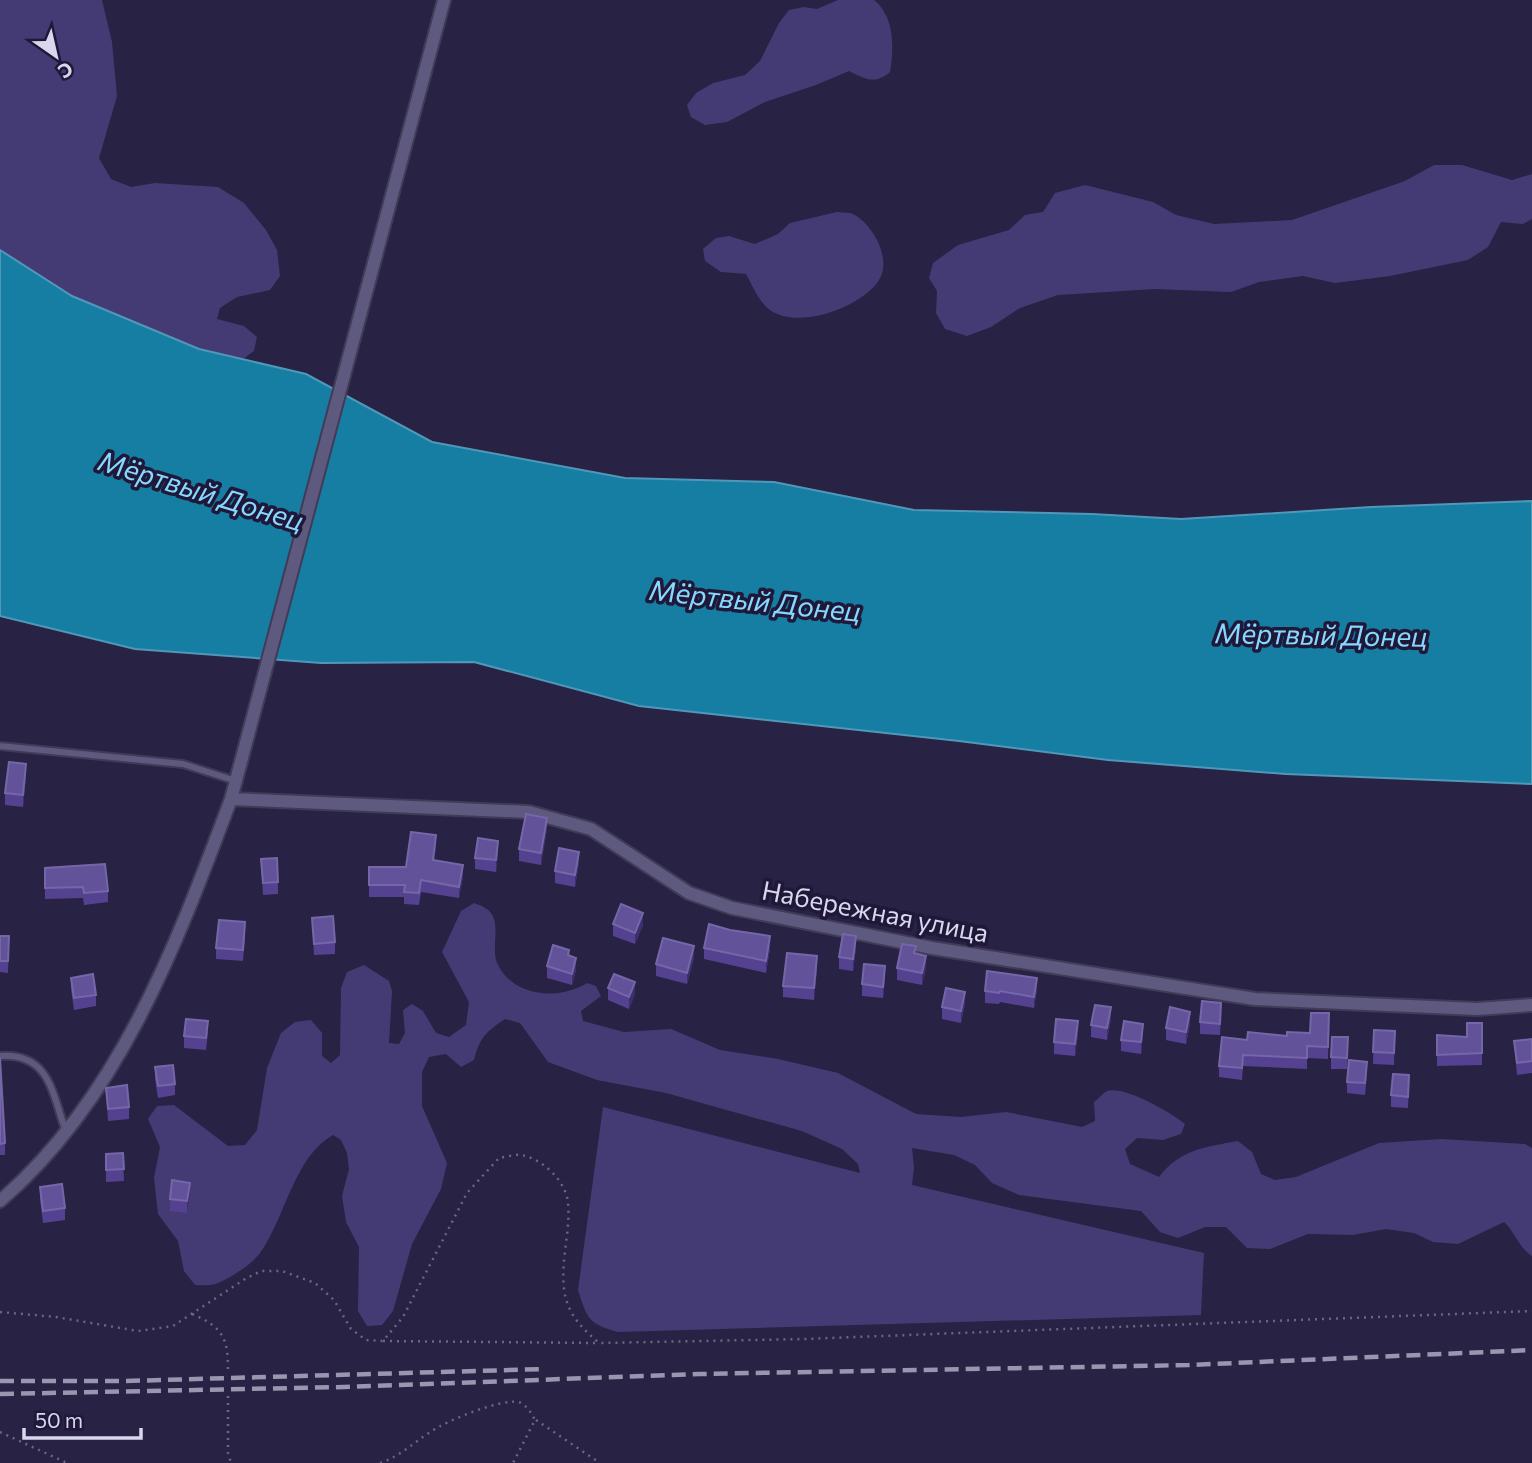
<svg xmlns="http://www.w3.org/2000/svg" width="1532" height="1463" font-family="Commissioner,sans-serif">
	<style>
		.green { fill: #453b74 }
		.water { fill: #167da3; stroke: #5098b9; stroke-width: 2 }
		.lines { fill: none; stroke-linecap: round; stroke-linejoin: round }
		.lane-casing { stroke: #413b58; stroke-width: 10 }
		.street-casing { stroke: #413b58; stroke-width: 16 }
		.path { stroke: #6b6784; stroke-width: 2.5; stroke-dasharray: 2 5; stroke-linecap: butt }
		.lane { stroke: #5e597f; stroke-width: 6 }
		.street { stroke: #5e597f; stroke-width: 12 }
		.rail { stroke: #9996b0; stroke-width: 4.5; stroke-dasharray: 14 7; stroke-linecap: butt }
		.wall { fill: #544290 }
		.shaded-wall { fill: #3c2f6d }
		.building { fill: #62529a; stroke: #7567a7; stroke-width: 2 }
		.labels { text-anchor: middle; stroke-width: 7; stroke-linejoin: round; paint-order: stroke }
		.street-label { font-size: 26px; fill: #d9d7ed; stroke: #1f1839 }
		.water-label { font-size: 28px; font-style: italic; fill: #87d8ff; stroke: #1f1839 }
	</style>
	<rect width="100%" height="100%" fill="#282244"/>
	<path class="green" d="M 0,0 L 102,0 L 112,42 L 117,96 L 99,158 L 111,179 L 131,187 L 155,183 L 218,187 L 244,203 L 266,230 L 277,250 L 280,276 L 270,290 L 237,297 L 220,308 L 217,319 L 244,326 L 257,337 L 254,351 L 243,359 L 199,349 L 71,296 L 0,250 Z
		M 838,0 L 874,0 C 895,17 894,48 890,72 C 875,85 865,79 849,71 L 816,85 L 765,102 L 727,122 L 705,125 L 691,117 L 687,105 L 696,93 L 713,83 L 745,75 L 760,61 L 779,23 L 789,10 L 804,7 L 817,9 Z
		M 1434,165 L 1462,165 L 1512,180 L 1532,174 L 1532,219 L 1523,224 L 1501,222 L 1488,247 L 1468,260 L 1390,276 L 1335,283 L 1303,276 L 1259,282 L 1231,292 L 1155,289 L 1058,295 L 1020,308 L 991,327 L 967,336 L 945,329 L 936,313 L 937,291 L 929,278 L 933,263 L 958,245 L 1009,230 L 1025,215 L 1043,212 L 1055,193 L 1085,185 L 1153,202 L 1176,215 L 1214,224 L 1292,220 L 1405,181 Z
		M 837,212 C 842,213 849,212 853,214 C 874,225 894,262 877,283 C 858,308 798,330 770,310 C 759,302 752,285 746,274 L 721,272 L 705,261 L 703,249 L 716,238 L 729,236 L 755,244 L 778,234 L 790,223 Z
		M 474,903 C 482,906 491,909 494,919 C 498,932 492,950 497,963 C 512,997 559,1001 587,983 L 596,986 L 601,996 L 581,1011 L 583,1021 L 624,1032 L 671,1029 L 720,1050 L 778,1059 L 838,1073 L 916,1114 L 961,1117 L 1006,1112 L 1082,1127 L 1095,1121 L 1094,1102 C 1098,1099 1103,1093 1107,1091 C 1124,1085 1172,1113 1185,1124 L 1181,1134 L 1163,1140 L 1137,1138 L 1125,1149 L 1130,1164 L 1159,1177 C 1180,1149 1206,1147 1238,1141 L 1252,1152 L 1261,1174 L 1275,1180 L 1296,1177 L 1379,1143 L 1441,1139 L 1525,1144 L 1532,1148 L 1532,1256 C 1519,1248 1515,1232 1504,1222 L 1458,1244 L 1433,1242 L 1414,1233 L 1386,1229 L 1353,1235 L 1308,1234 L 1270,1249 L 1247,1248 L 1226,1227 L 1205,1227 L 1178,1238 L 1160,1232 L 1141,1211 L 1019,1195 L 992,1183 L 975,1165 L 954,1155 L 912,1148 L 914,1168 L 912,1185 L 1204,1253 L 1201,1315 L 618,1332 C 588,1324 587,1318 578,1290 L 603,1107 L 860,1173 L 858,1164 L 842,1149 L 802,1131 L 666,1093 L 597,1080 L 548,1062 L 520,1023 L 505,1019 C 486,1032 480,1037 474,1060 L 461,1067 L 446,1054 L 429,1057 L 422,1072 L 422,1106 L 447,1163 L 441,1189 L 412,1244 L 393,1311 L 382,1325 L 367,1326 L 358,1311 L 359,1247 L 346,1222 L 342,1196 L 349,1169 L 347,1153 L 341,1140 L 333,1135 C 294,1156 284,1221 260,1253 C 254,1261 243,1269 235,1274 C 218,1284 215,1286 195,1285 L 184,1271 L 178,1241 L 158,1214 L 154,1178 L 160,1147 L 148,1119 L 157,1106 L 174,1105 L 228,1146 L 245,1145 L 257,1130 L 267,1068 L 281,1033 L 295,1022 L 311,1020 L 322,1033 L 322,1056 L 331,1063 L 340,1055 L 341,988 L 347,972 L 364,965 L 389,981 L 392,991 L 389,1043 L 399,1044 L 405,1033 L 403,1010 L 412,1004 L 423,1011 L 436,1033 L 449,1037 L 466,1025 L 469,1002 L 442,952 L 461,911 Z"/>
	<path class="water" d="M 0,250 L 72,296 L 199,349 L 306,374 L 432,442 L 625,478 L 774,482 L 914,510 L 1092,514 L 1181,519 L 1371,507 L 1532,501 L 1532,784 L 1286,774 L 1108,760 L 959,741 L 639,706 L 474,662 L 321,663 L 135,649 L 0,616 Z"/>
	<g class="lines">
		<defs>
			<path id="lane" d="M 0,746 L 183,764 L 236,781
				M 0,1056 C 49,1053 52,1092 65,1129"/>
			<path id="street" d="M 231,799 L 529,812 L 591,829 L 689,893 L 732,908 L 932,948 L 1255,999 L 1477,1009 L 1532,1005
				M 0,1201 C 120,1098 177,943 231,799 L 444,0"/>
		</defs>
		<use href="#lane" class="lane-casing"/>
		<use href="#street" class="street-casing"/>
		<path class="path" d="M 0,1312 L 56,1317 L 138,1331 L 173,1326 L 245,1279 L 261,1271 L 282,1271 L 315,1283 L 334,1300 L 351,1329 L 366,1340 L 383,1341 L 403,1317 L 467,1193 L 499,1158 C 506,1157 515,1154 521,1155 C 543,1159 566,1181 568,1203 C 571,1232 559,1264 565,1295 C 570,1317 583,1329 599,1343 L 804,1339 L 1532,1311
			M 192,1314 C 223,1327 228,1338 228,1370
			M 383,1341 L 599,1343
			M 228,1396 L 228,1453 L 231,1463
			M 536,1420 L 600,1463
			M 0,1432 L 67,1463
			M 380,1463 C 401,1456 414,1442 432,1431 C 446,1421 506,1396 521,1403 C 528,1407 531,1413 535,1420 L 513,1463"/>
		<use href="#lane" class="lane"/>
		<use href="#street" class="street"/>
		<path class="rail" d="M 0,1381 L 126,1381 L 545,1369
			M 0,1394 L 344,1387 L 700,1374 L 1189,1365 L 1532,1350"/>
	</g>
	<path class="wall" d="M 26,776 L 23,807 L 5,805 L 5,793 Z
		M 547,829 L 541,865 L 519,861 L 519,849 Z
		M 436,847 L 434,860 L 463,877 L 459,898 L 421,892 L 419,905 L 404,904 L 404,897 L 369,897 L 369,867 L 406,867 Z
		M 498,852 L 496,872 L 475,869 L 475,858 Z
		M 261,859 L 278,882 L 278,894 L 263,895 Z
		M 579,863 L 575,887 L 555,883 L 555,871 Z
		M 45,868 L 108,891 L 108,902 L 84,905 L 83,898 L 45,899 Z
		M 312,918 L 335,942 L 335,954 L 314,955 Z
		M 613,924 L 643,925 L 635,944 L 613,936 Z
		M 245,934 L 243,961 L 216,959 L 216,948 Z
		M 0,936 L 9,936 L 8,973 L 0,972 Z
		M 704,948 L 770,948 L 766,973 L 704,959 Z
		M 856,948 L 853,971 L 839,969 L 839,957 Z
		M 916,954 L 926,967 L 922,985 L 897,980 L 897,968 Z
		M 569,955 L 576,970 L 572,985 L 547,978 L 547,966 Z
		M 694,958 L 687,984 L 656,976 L 656,964 Z
		M 817,968 L 814,1000 L 783,997 L 783,986 Z
		M 71,978 L 96,995 L 96,1006 L 74,1010 L 71,989 Z
		M 885,978 L 883,998 L 862,996 L 862,984 Z
		M 608,988 L 635,994 L 629,1009 L 608,1000 Z
		M 1037,990 L 1034,1008 L 1000,1002 L 999,1004 L 985,1003 L 985,991 Z
		M 965,1004 L 961,1023 L 942,1019 L 942,1007 Z
		M 1329,1013 L 1328,1059 L 1307,1058 L 1307,1069 L 1243,1066 L 1242,1080 L 1219,1077 L 1219,1066 L 1247,1040 L 1287,1036 L 1310,1033 Z
		M 1221,1015 L 1220,1035 L 1200,1034 L 1200,1022 Z
		M 1111,1019 L 1107,1040 L 1091,1037 L 1091,1025 Z
		M 1482,1023 L 1482,1065 L 1437,1066 L 1437,1055 L 1467,1037 Z
		M 1190,1024 L 1186,1044 L 1166,1040 L 1166,1028 Z
		M 1374,1030 L 1395,1031 L 1394,1065 L 1373,1064 Z
		M 208,1032 L 206,1050 L 184,1048 L 184,1036 Z
		M 1078,1033 L 1075,1056 L 1054,1054 L 1054,1042 Z
		M 1143,1035 L 1141,1054 L 1121,1051 L 1121,1040 Z
		M 1532,1039 L 1532,1073 L 1517,1075 L 1514,1041 Z
		M 1348,1049 L 1347,1069 L 1331,1069 L 1331,1057 Z
		M 0,1058 L 5,1143 L 5,1155 L 0,1155 Z
		M 155,1067 L 175,1084 L 175,1095 L 158,1098 L 155,1079 Z
		M 1367,1073 L 1365,1095 L 1347,1093 L 1347,1082 Z
		M 1409,1086 L 1408,1108 L 1391,1107 L 1391,1095 Z
		M 106,1088 L 129,1107 L 129,1119 L 108,1121 Z
		M 123,1153 L 124,1181 L 106,1182 L 106,1154 Z
		M 40,1187 L 65,1208 L 65,1220 L 43,1223 L 40,1199 Z
		M 190,1194 L 187,1213 L 170,1211 L 170,1199 Z"/>
	<path class="shaded-wall" d="M 26,764 L 26,776 L 23,807 L 23,795 Z
		M 547,818 L 547,829 L 541,865 L 541,853 Z
		M 436,835 L 436,847 L 433,871 L 433,860 Z
		M 498,841 L 498,852 L 496,872 L 496,860 Z
		M 579,852 L 579,863 L 575,887 L 575,875 Z
		M 463,865 L 463,877 L 459,898 L 459,887 Z
		M 643,913 L 643,925 L 635,944 L 635,933 Z
		M 770,936 L 770,948 L 766,973 L 766,961 Z
		M 856,936 L 856,948 L 853,971 L 853,959 Z
		M 694,946 L 694,958 L 687,984 L 687,973 Z
		M 817,956 L 817,968 L 814,1000 L 814,988 Z
		M 926,956 L 926,967 L 922,985 L 922,973 Z
		M 576,958 L 576,970 L 572,985 L 572,974 Z
		M 885,966 L 885,978 L 883,998 L 883,987 Z
		M 1037,978 L 1037,990 L 1034,1008 L 1034,997 Z
		M 635,982 L 635,994 L 629,1009 L 629,997 Z
		M 965,992 L 965,1004 L 961,1023 L 961,1011 Z
		M 1111,1007 L 1111,1019 L 1107,1040 L 1107,1028 Z
		M 1190,1012 L 1190,1024 L 1186,1044 L 1186,1032 Z
		M 1078,1021 L 1078,1033 L 1075,1056 L 1075,1044 Z
		M 1143,1024 L 1143,1035 L 1141,1054 L 1141,1042 Z
		M 190,1183 L 190,1194 L 187,1213 L 187,1201 Z"/>
	<path class="building" d="M 9,762 L 26,764 L 23,795 L 5,793 Z
		M 526,814 L 547,818 L 541,853 L 519,849 Z
		M 411,832 L 436,835 L 433,860 L 463,865 L 459,887 L 421,880 L 419,893 L 404,892 L 405,885 L 369,885 L 369,867 L 406,867 Z
		M 478,838 L 498,841 L 496,860 L 475,858 Z
		M 559,848 L 579,852 L 575,875 L 555,871 Z
		M 277,858 L 278,882 L 263,883 L 261,859 Z
		M 105,864 L 108,891 L 84,893 L 83,887 L 45,888 L 45,868 Z
		M 621,904 L 643,913 L 635,933 L 613,924 Z
		M 333,916 L 335,942 L 314,944 L 312,918 Z
		M 219,920 L 245,922 L 243,950 L 216,948 Z
		M 709,924 L 730,930 L 770,936 L 766,961 L 704,948 Z
		M 843,934 L 856,936 L 853,959 L 839,957 Z
		M 0,936 L 9,936 L 8,961 L 0,961 Z
		M 663,938 L 694,946 L 687,973 L 656,964 Z
		M 902,944 L 916,946 L 914,953 L 926,956 L 922,973 L 897,968 Z
		M 553,945 L 569,950 L 568,955 L 576,958 L 572,974 L 547,966 Z
		M 787,953 L 817,956 L 814,988 L 783,986 Z
		M 864,964 L 885,966 L 883,987 L 862,984 Z
		M 987,971 L 1037,978 L 1034,997 L 1000,991 L 999,993 L 985,991 Z
		M 93,974 L 96,995 L 74,998 L 71,978 Z
		M 614,974 L 635,982 L 629,997 L 608,988 Z
		M 946,988 L 965,992 L 961,1011 L 942,1007 Z
		M 1202,1001 L 1221,1003 L 1220,1024 L 1200,1022 Z
		M 1095,1005 L 1111,1007 L 1107,1028 L 1091,1025 Z
		M 1170,1007 L 1190,1012 L 1186,1032 L 1166,1028 Z
		M 1311,1013 L 1329,1013 L 1328,1047 L 1307,1046 L 1307,1058 L 1243,1055 L 1242,1068 L 1219,1066 L 1222,1037 L 1247,1040 L 1248,1032 L 1287,1036 L 1287,1032 L 1310,1033 Z
		M 186,1019 L 208,1021 L 206,1038 L 184,1036 Z
		M 1056,1019 L 1078,1021 L 1075,1044 L 1054,1042 Z
		M 1124,1021 L 1143,1024 L 1141,1042 L 1121,1040 Z
		M 1467,1023 L 1482,1023 L 1482,1053 L 1437,1055 L 1437,1035 L 1467,1037 Z
		M 1374,1030 L 1395,1031 L 1394,1053 L 1373,1052 Z
		M 1332,1037 L 1348,1037 L 1347,1058 L 1331,1057 Z
		M 1532,1039 L 1532,1061 L 1517,1063 L 1514,1041 Z
		M 0,1058 L 5,1143 L 0,1144 Z
		M 1349,1060 L 1367,1062 L 1365,1083 L 1347,1082 Z
		M 173,1065 L 175,1084 L 158,1086 L 155,1067 Z
		M 1393,1074 L 1409,1075 L 1408,1097 L 1391,1095 Z
		M 127,1085 L 129,1107 L 108,1109 L 106,1088 Z
		M 123,1153 L 124,1169 L 106,1170 L 106,1154 Z
		M 172,1180 L 190,1183 L 187,1201 L 170,1199 Z
		M 62,1184 L 65,1208 L 43,1211 L 40,1187 Z"/>
	<g class="labels">
		<g class="street-label">
			<text transform="translate(875 912) rotate(11)" y="9">Набережная улица</text>
		</g>
		<g class="water-label">
			<text transform="translate(201 491) rotate(17)" y="10">Мёртвый Донец</text>
			<text transform="translate(755 601) rotate(6)" y="10">Мёртвый Донец</text>
			<text transform="translate(1321 635) rotate(1)" y="10">Мёртвый Донец</text>
		</g>
	</g>
	<g transform="translate(56 56) rotate(146)" stroke="#1f1839" stroke-width="5" paint-order="stroke">
	<path d="M0-5L12 26L0 18L-12 26Z" fill="#d9d7ed"/>
	<text y="-10" font-size="19" font-weight="bold" text-anchor="middle" fill="#d9d7ed">С</text>
	</g>
	<path d="M24 1428v10h117v-10" fill="none" stroke="#d9d7ed" stroke-width="3.5"/>
	<text x="35" y="1428" font-size="21" fill="#d9d7ed" stroke="#1f1839" stroke-width="5" paint-order="stroke">50 m</text>
</svg>
